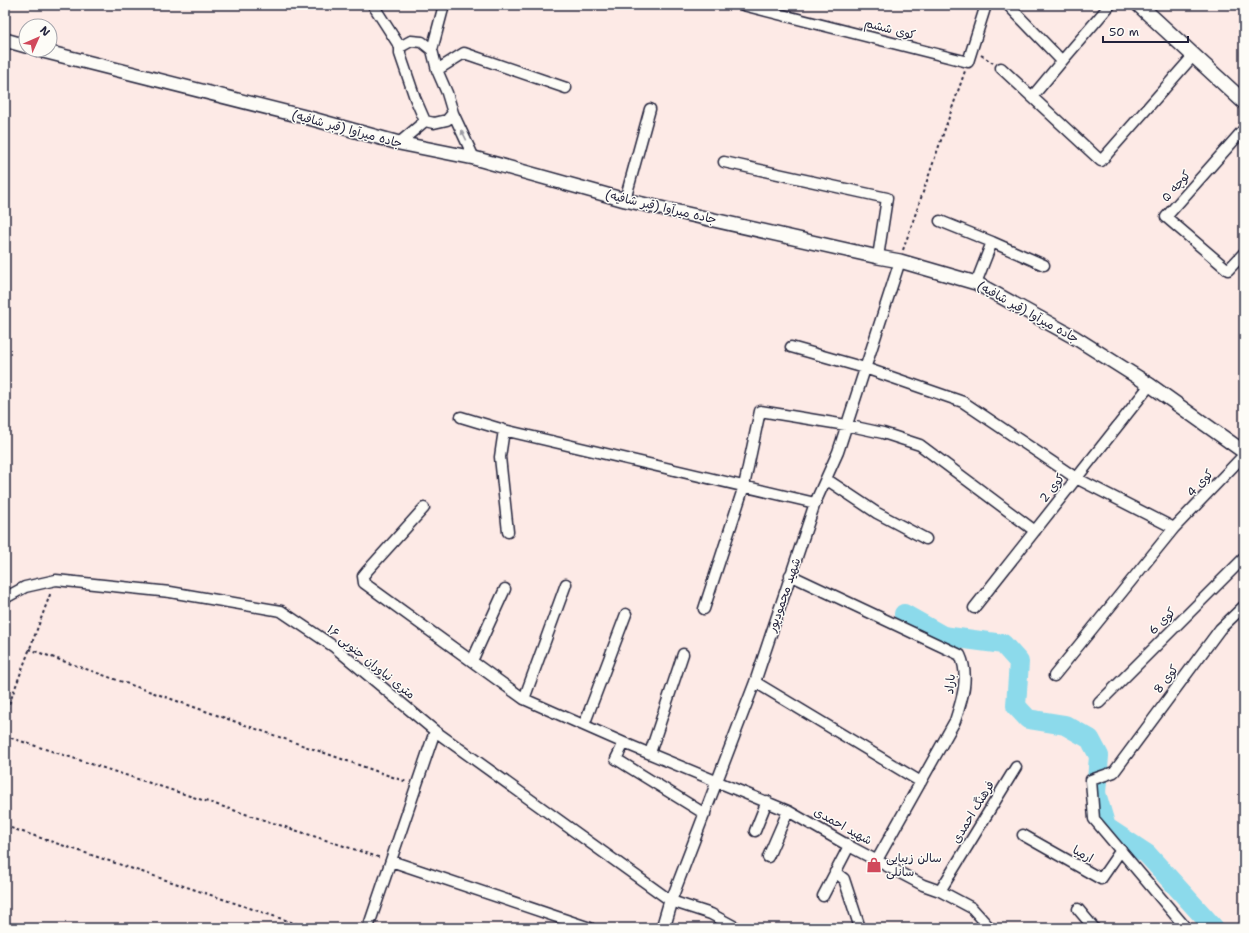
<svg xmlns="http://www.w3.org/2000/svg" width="1249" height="933" font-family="'Shantell Sans','Playpen Sans Arabic',sans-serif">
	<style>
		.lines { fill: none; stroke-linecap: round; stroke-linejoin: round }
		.river { stroke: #8cdaeb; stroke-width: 20 }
		.minor-casing { stroke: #22223b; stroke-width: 13 }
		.tertiary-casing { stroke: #22223b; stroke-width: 16 }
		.secondary-casing { stroke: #22223b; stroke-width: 17 }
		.path { stroke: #22223b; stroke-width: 2; stroke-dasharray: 3 3; stroke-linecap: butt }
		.minor { stroke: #fdfcf7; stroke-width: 10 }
		.tertiary { stroke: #fdfcf7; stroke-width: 13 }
		.secondary { stroke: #fdfcf7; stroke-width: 14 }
		.oneway { fill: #9a9aa2 }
		.labels { text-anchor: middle; stroke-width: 3; stroke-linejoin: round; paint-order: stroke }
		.street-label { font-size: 12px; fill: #22223b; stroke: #fdfcf7 }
		.poi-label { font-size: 12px; fill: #22223b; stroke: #fdfcf7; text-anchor: start }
	</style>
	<rect width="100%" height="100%" fill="#fdeae6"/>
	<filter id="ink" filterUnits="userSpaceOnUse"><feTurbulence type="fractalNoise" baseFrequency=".025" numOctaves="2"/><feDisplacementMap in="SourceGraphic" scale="8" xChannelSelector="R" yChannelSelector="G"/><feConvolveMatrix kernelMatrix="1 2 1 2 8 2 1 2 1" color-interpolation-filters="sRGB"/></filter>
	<g filter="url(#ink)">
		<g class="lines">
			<path class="river" d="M 904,614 L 943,636 L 1003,644 L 1019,662 L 1016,706 L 1028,719 L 1065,725 L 1090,739 L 1099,756 L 1096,793 L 1106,827 L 1147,854 L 1214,928"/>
			<defs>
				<path id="minor" d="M 373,5 L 400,47
					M 743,5 L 968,62 L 986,5
					M 1008,5 L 1062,61 L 1110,5
					M 411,41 L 422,42 L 432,50 L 437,70 L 447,93 L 453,113 L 447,120 L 434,123 L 425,121 L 415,98 L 400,54 L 400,47 Z
					M 432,50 L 444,5
					M 1001,68 L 1101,161 L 1193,56
					M 437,70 L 464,53 L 566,88
					M 1032,97 L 1062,61
					M 453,113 L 474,158
					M 1244,129 L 1166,217 L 1228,270 L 1244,253
					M 399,143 L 425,121
					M 724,162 L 887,198 L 878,257
					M 625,200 L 650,109
					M 940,221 L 992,242 L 976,283
					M 992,242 L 1044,265
					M 791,347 L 865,368 L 963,402 L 1076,478 L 1174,528
					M 461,417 L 504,430 L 815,503
					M 504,430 L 500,457 L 508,532
					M 826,479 L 877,513 L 926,539
					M 424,508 L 367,571 L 363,576 L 364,583 L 524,699 L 624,743 L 788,811 L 849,846 L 923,885 L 940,891 L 972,908 L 990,928
					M 790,575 L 960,655 C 970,676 962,700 955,721 L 877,860
					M 5,598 L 25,587 L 56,580 L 170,592 L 281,611 L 333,646 L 435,731 L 671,901 L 711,914 L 737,928
					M 974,608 L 1150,385
					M 704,609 L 744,486 L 760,411 L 846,425 L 883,433 L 920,445 L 1035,531
					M 472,661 L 505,589
					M 1054,676 L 1174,528 L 1244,455
					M 755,682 L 921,782
					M 524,699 L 566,584
					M 1099,703 L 1244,558
					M 584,725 L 626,614
					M 624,743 L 616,759 L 705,814
					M 650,753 L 683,654
					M 755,831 L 767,801
					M 1023,835 L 1101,879 L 1121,850
					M 768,857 L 788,811
					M 391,861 L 590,928
					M 835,872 L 844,879 L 860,928
					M 940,891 L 1016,767
					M 823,896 L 849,846
					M 671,901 L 755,682 L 815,503 L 838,452 L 900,261
					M 1078,909 L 1094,928
					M 368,928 L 435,731
					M 1186,928 L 1094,819 L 1091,780 L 1114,772 L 1220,629 L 1244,606"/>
				<path id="tertiary" d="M 5,40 L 26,46
					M 39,50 L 309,118 L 399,143 L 474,158 L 625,200 L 878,257 L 900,261 L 976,283 L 1074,337 L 1150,385 L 1244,452
					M 663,928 L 671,901"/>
				<path id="secondary" d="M 1139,5 L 1244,102"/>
			</defs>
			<use href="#minor" class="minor-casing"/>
			<use href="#tertiary" class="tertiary-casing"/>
			<use href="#secondary" class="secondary-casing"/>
			<path class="path" d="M 981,55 L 993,63
				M 903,250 L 965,71
				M 29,649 L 407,782
				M 5,715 L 51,592
				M 5,736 L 381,858
				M 5,826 L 309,928"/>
			<use href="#minor" class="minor"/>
			<use href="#tertiary" class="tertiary"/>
			<use href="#secondary" class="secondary"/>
		</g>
		<defs><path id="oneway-solid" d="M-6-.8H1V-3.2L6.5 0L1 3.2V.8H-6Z"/></defs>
		<use class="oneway" href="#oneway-solid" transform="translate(464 135) rotate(-116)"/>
	</g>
	<defs>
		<symbol id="shop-bare" viewBox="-9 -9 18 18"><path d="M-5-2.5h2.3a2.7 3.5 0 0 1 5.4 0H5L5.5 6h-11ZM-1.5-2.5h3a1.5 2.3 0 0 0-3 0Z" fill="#d1495b" stroke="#fdfcf7" stroke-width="2.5" paint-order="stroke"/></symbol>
	</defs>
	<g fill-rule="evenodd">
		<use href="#shop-bare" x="863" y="854" width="22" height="22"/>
	</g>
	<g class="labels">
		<g class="street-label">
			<text transform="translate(890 29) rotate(14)" y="4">کوی ششم</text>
			<text transform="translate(347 129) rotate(15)" y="4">جاده میرآوا (قبر شافیه)</text>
			<text transform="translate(1176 186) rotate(-48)" y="4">کوچه ۵</text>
			<text transform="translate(661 207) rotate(13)" y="4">جاده میرآوا (قبر شافیه)</text>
			<text transform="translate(1028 312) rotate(29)" y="4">جاده میرآوا (قبر شافیه)</text>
			<text transform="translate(1200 483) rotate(-47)" y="4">کوی 4</text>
			<text transform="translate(1052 488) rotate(-52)" y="4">کوی 2</text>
			<text transform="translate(784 595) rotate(-71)" y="4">شهید محمودپور</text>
			<text transform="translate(1162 621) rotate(-45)" y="4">کوی 6</text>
			<text transform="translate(371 662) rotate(39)" y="4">۱۶ متری نیاوران جنوبی</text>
			<text transform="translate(1166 679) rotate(-53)" y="4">کوی 8</text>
			<text transform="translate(950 684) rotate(-84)" y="4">باراد</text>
			<text transform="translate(973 812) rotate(-59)" y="4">فرهنگ احمدی</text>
			<text transform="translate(843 826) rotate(29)" y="4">شهید احمدی</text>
			<text transform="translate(1083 854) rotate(29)" y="4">ارمیا</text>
		</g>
		<g class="poi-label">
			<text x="886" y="862">سالن زیبایی<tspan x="886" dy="14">سانلی</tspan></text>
		</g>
	</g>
	<rect width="1249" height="933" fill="none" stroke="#fdfcf7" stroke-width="20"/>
	<rect x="10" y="10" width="1229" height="913" fill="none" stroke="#22223b" stroke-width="1.5" filter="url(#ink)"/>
	<g transform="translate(38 38) rotate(45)"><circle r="19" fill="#fdfcf7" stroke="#a5a5ac"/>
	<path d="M0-3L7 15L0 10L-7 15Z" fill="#d1495b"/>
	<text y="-6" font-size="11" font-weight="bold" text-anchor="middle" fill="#22223b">N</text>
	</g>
	<path d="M1103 36v6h85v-6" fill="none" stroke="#22223b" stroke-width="2"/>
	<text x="1109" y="36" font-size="12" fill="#22223b" stroke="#fdfcf7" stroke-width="3" paint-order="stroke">50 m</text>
</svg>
